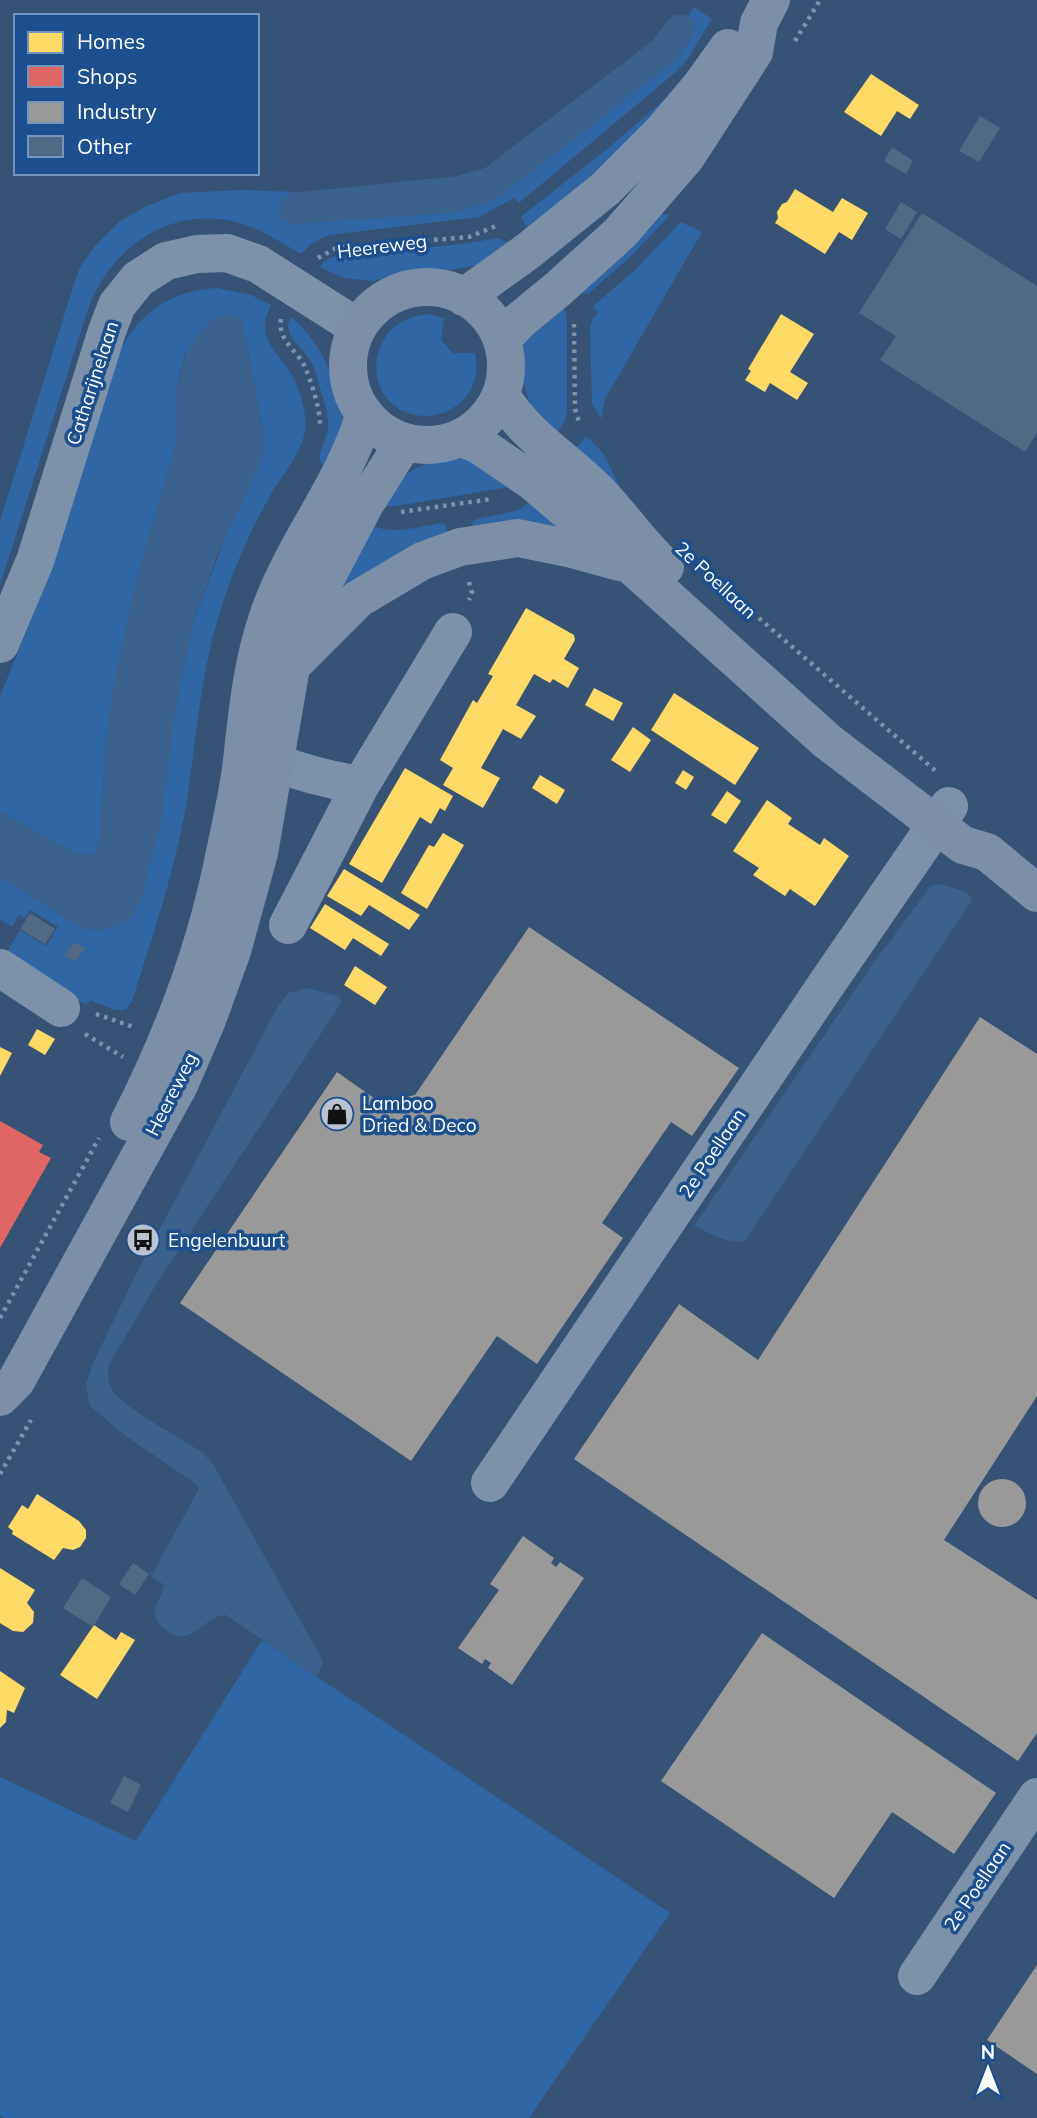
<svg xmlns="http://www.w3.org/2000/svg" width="1037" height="2118" font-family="Mulish,sans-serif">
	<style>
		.green { fill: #2f66a5 }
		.water { fill: #3b618d }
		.homes { fill: #ffd966 }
		.shops { fill: #e06666 }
		.industry { fill: #999 }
		.building { fill: #526984 }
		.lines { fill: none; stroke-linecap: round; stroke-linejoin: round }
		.path { stroke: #7d92a8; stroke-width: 4.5; stroke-dasharray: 3.5 5; stroke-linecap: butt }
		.minor { stroke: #7d92a8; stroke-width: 38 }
		.major { stroke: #7d8ea7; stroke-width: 38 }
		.labels { text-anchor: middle; stroke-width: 7; stroke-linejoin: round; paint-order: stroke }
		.street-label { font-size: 19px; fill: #fff; stroke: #1b4f8f }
		.poi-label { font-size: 19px; fill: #fff; stroke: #1b4f8f; text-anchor: start }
	</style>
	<rect width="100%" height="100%" fill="#365274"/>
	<path class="green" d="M 694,7 L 712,19 L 687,60 L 676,72 L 519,203 L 514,198 L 479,217 L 329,235 L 311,244 L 301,254 C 282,243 264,231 243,224 C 176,204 117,241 90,303 L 0,585 L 0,521 L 72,290 L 80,267 L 94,247 L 119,222 L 145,207 L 180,193 L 243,190 L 299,192 L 291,193 L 294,224 L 453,212 L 484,204 L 677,59 L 691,38 L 694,30 L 693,21 L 688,17 Z
		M 689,78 L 691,79 L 532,233 L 521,219 L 522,216 L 612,145 Z
		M 657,213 L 670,215 L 631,256 L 588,294 L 584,294 L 576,285 Z
		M 681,222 L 702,232 L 605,399 L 601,419 L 592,404 L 590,327 L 593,318 L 598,313 L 593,306 L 634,271 Z
		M 498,238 L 512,244 L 479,265 L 450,270 L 406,273 L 373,281 L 343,278 L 320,267 L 324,262 L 332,257 L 462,244 Z
		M 218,288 L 251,295 L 271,305 C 257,335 269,343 286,366 C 298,382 308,411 305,431 C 302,454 281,476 270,496 C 248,535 231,575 218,618 C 199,681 196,747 185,812 C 173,876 152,939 132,1001 L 126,1010 L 115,1010 L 90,1000 L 86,1005 L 15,959 L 8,950 L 20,930 L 46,946 L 58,927 L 30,910 L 25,918 L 19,915 L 12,927 L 0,919 L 0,877 L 82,928 L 100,930 L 176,705 L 193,623 L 264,435 L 242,321 L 233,315 L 185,354 L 177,386 L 177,440 L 138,574 L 107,729 L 100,838 L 95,853 L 86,856 L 73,852 L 0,812 L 0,696 L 48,578 L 120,351 C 140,311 173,290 218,288 Z
		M 557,300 L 565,311 L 567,321 L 567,409 L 565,421 L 555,436 L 532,409 L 524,385 L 521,362 L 525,340 Z
		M 430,314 L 444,318 L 441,340 L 453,353 L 475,353 C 479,372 475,389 461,402 C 451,411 439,416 426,416 C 360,416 358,318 430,314 Z
		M 291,317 C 317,339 329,363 337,396 C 340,406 345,418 342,428 C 339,442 331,456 325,469 C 313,458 326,443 328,428 C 329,413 323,399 319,385 C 317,378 315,370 312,364 C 305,349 280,334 291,317 Z
		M 586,436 L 603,453 L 621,489 L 573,452 Z
		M 460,456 L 477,458 L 509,487 L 396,506 L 388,506 L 378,502 C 404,473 420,460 460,456 Z
		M 534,498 L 584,536 L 472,529 L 472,523 L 477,519 L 519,510 Z
		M 365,523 C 395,537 415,526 445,523 L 448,536 L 340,597 Z
		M 262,1640 L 670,1913 L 529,2118 L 4,2118 L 0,2115 L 0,1777 L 136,1841 Z"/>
	<path class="water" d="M 675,15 L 686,15 L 693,21 L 694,30 L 691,38 L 677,59 L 507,191 L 484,204 L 453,212 L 294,224 L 281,219 L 278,210 L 280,202 L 291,193 L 457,176 L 485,168 L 652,41 L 667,21 Z
		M 233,314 L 242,321 L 264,435 L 264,455 L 217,556 L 193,623 L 176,705 L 162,818 L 142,898 L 130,918 L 118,925 L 100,930 L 82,928 L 0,877 L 0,812 L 73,852 L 86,856 L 95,853 L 100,838 L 107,729 L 117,666 L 138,574 L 177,440 L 177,386 L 186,354 L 200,331 L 217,316 Z
		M 940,884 L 964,891 L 972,898 L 971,902 L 745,1241 C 730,1246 709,1232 694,1226 L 872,965 L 931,886 Z
		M 307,988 L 339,996 L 341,1003 L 157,1283 L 109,1365 C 107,1374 107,1382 113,1391 C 127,1410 181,1438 203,1453 L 213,1464 L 323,1661 L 317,1677 L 226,1615 C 201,1616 192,1653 162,1627 C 157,1623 155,1618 155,1612 C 156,1603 162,1594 164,1585 L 151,1576 L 199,1489 L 196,1484 L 123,1434 L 90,1406 L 86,1384 L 94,1361 L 137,1272 L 278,1006 L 288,993 Z"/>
	<path class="homes" d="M 871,74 L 919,105 L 910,119 L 897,111 L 881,136 L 844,112 Z
		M 795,189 L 833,212 L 842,198 L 868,213 L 852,240 L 839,232 L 825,254 L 775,223 L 778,218 L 777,212 L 782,204 L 787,202 Z
		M 781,314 L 814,334 L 790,372 L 808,383 L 797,400 L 770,383 L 765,392 L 745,380 L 751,371 L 748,369 Z
		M 526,608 L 574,635 L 575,640 L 564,659 L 579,668 L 568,688 L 553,679 L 550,683 L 534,674 L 516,705 L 536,716 L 521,739 L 503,729 L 481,768 L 500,778 L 483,808 L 443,785 L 453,768 L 440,760 L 473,700 L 477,703 L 493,676 L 488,674 Z
		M 594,688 L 623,703 L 613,721 L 585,705 Z
		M 674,693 L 759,748 L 735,785 L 651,730 Z
		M 633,727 L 651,740 L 630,772 L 611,760 Z
		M 405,768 L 453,796 L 445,811 L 440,808 L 431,824 L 420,817 L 382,883 L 349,864 Z
		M 683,770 L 694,777 L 686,790 L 675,783 Z
		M 540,775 L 565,790 L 557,804 L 532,788 Z
		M 727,791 L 741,801 L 726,824 L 711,815 Z
		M 767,800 L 792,818 L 788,824 L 820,845 L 824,838 L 849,856 L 815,906 L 790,889 L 785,896 L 753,875 L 759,868 L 733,851 Z
		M 443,833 L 464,845 L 427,909 L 401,893 L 429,845 L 434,847 Z
		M 344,869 L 420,915 L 409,930 L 369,905 L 361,916 L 327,896 Z
		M 325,904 L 389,944 L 381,956 L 353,938 L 345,950 L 310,928 Z
		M 355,966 L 387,987 L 375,1005 L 344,985 Z
		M 37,1029 L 55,1039 L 45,1055 L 28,1045 Z
		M 0,1047 L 12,1053 L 0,1076 Z
		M 37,1494 L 79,1521 L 86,1530 L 86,1538 L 80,1547 L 73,1550 L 63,1548 L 54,1560 L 12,1534 L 13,1531 L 8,1527 L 22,1505 L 28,1509 Z
		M 0,1568 L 35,1590 L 27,1603 L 34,1612 L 33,1623 L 23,1632 L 13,1631 L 0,1623 Z
		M 94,1625 L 116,1640 L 121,1632 L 135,1640 L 97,1699 L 60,1675 Z
		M 0,1671 L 25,1688 L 14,1713 L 7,1710 L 6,1722 L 0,1728 Z"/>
	<path class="shops" d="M 0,1121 L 43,1145 L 39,1152 L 51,1158 L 0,1248 Z"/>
	<path class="industry" d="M 529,927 L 739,1068 L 692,1136 L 671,1122 L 602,1223 L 623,1238 L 537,1364 L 497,1336 L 411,1461 L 180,1303 L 337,1072 L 381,1103 L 415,1095 Z
		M 980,1017 L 1037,1054 L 1037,1396 L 944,1540 L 1037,1600 L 1037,1733 L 1018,1761 L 574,1459 L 679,1304 L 758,1360 Z
		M978 1503a24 24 0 1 1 48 0a24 24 0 1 1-48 0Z
		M 523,1536 L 554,1558 L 551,1563 L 556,1567 L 560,1562 L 584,1578 L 512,1685 L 488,1668 L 491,1663 L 485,1659 L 482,1664 L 458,1648 L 499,1590 L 490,1584 Z
		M 762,1633 L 996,1793 L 954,1854 L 892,1812 L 834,1898 L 661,1781 Z
		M 1037,1965 L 1037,2074 L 987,2040 Z"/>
	<path class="building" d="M 980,116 L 1000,128 L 979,162 L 959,151 Z
		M 892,147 L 913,161 L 906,174 L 884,161 Z
		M 901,202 L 917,212 L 901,239 L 885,229 Z
		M 922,213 L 1037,286 L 1037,433 L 1025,452 L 880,360 L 896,336 L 859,313 Z
		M 30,913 L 55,929 L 45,944 L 20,929 Z
		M 74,942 L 85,948 L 75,962 L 64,956 Z
		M 133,1563 L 149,1574 L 135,1595 L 119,1584 Z
		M 82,1578 L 111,1597 L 93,1627 L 63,1608 Z
		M 124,1776 L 141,1785 L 128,1812 L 110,1803 Z"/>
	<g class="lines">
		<path class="path" d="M 795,41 L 820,0
			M 318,258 L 336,248 L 469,237 L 496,226
			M 281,319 C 277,340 297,350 305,367 C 312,384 320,408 320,426
			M 574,324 L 575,409 L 579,422
			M 401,512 L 492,499
			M 701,568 L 938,773
			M 469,582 L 472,593 L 469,600
			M 96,1014 L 134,1027
			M 85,1034 L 123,1057
			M 0,1318 L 99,1138
			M 0,1474 L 31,1420"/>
		<path class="minor" d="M 0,644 L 35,561 L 107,331 L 117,305 L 138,279 L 166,261 L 197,254 L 227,253 L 258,264 L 357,327
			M 250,742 C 274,771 325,777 360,786
			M 288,925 L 360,786 L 453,632
			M 0,968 L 61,1008
			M 490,1483 L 830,979 L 949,806
			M 917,1976 L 1037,1797"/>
		<path class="major" d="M348 366a79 79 0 1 1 158 0a79 79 0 1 1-158 0Z
			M 464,297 L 528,251 L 605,189 L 662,132 L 700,87 L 728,48
			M 502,340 L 519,321 L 558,289 L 620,233 L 686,157 L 754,52 L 759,23 L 771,0
			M 501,395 C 526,438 571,462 604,498 C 625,521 642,546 665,567
			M 462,438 L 479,445 L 532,481 L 631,565 L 827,741 L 963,845 L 987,852 L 1037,893
			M 297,660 L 358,599 L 422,561 L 460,547 L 518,538 L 572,549 L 619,562
			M 129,1122 C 172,1038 207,945 225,852 C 231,825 237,797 241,769 C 247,717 251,666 268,617 C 291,547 344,485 364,416
			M 0,1397 L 16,1381 L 179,1085 L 207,1020 L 232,951 L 259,853 L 291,667 L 306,616 L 365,504 L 404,442"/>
	</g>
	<defs>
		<symbol id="shop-disc" viewBox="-11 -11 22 22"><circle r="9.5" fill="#b9c2ce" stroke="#1b4f8f"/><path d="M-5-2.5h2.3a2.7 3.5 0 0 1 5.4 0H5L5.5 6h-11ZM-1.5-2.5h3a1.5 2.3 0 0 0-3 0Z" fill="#111"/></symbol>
		<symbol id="bus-disc" viewBox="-11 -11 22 22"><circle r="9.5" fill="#b9c2ce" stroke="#1b4f8f"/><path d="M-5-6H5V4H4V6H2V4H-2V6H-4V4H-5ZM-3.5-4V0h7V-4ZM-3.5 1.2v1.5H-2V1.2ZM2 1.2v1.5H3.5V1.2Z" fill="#111"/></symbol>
	</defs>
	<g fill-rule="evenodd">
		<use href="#shop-disc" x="318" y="1095" width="38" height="38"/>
		<use href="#bus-disc" x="124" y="1221" width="38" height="38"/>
	</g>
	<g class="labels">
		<g class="street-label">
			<text transform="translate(382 246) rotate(-7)" y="7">Heereweg</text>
			<text transform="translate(92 383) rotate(-72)" y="7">Catharijnelaan</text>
			<text transform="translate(716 580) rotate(43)" y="7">2e Poellaan</text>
			<text transform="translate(171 1094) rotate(-63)" y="7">Heereweg</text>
			<text transform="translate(712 1153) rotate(-56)" y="7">2e Poellaan</text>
			<text transform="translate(977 1886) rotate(-56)" y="7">2e Poellaan</text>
		</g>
		<g class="poi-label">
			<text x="362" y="1110">Lamboo<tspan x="362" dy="22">Dried &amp; Deco</tspan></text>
			<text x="168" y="1247">Engelenbuurt</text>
		</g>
	</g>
	<rect x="14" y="14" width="245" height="161" fill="#1b4f8f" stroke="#7695bc" stroke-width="2"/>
	<rect x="28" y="32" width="35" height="21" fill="#ffd966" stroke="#7695bc" stroke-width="2"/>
	<text x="77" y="49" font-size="21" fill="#ffffff">Homes</text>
	<rect x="28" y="66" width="35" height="21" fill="#e06666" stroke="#7695bc" stroke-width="2"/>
	<text x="77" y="84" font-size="21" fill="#ffffff">Shops</text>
	<rect x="28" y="102" width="35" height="21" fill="#999999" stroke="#7695bc" stroke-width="2"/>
	<text x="77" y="119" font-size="21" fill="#ffffff">Industry</text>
	<rect x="28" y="136" width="35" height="21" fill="#526984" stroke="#7695bc" stroke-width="2"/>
	<text x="77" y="154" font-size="21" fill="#ffffff">Other</text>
	<g transform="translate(988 2069)" stroke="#1b4f8f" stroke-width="5" paint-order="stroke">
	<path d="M0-5L12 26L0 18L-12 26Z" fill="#ffffff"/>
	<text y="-10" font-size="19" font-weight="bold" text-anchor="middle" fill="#ffffff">N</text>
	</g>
</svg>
